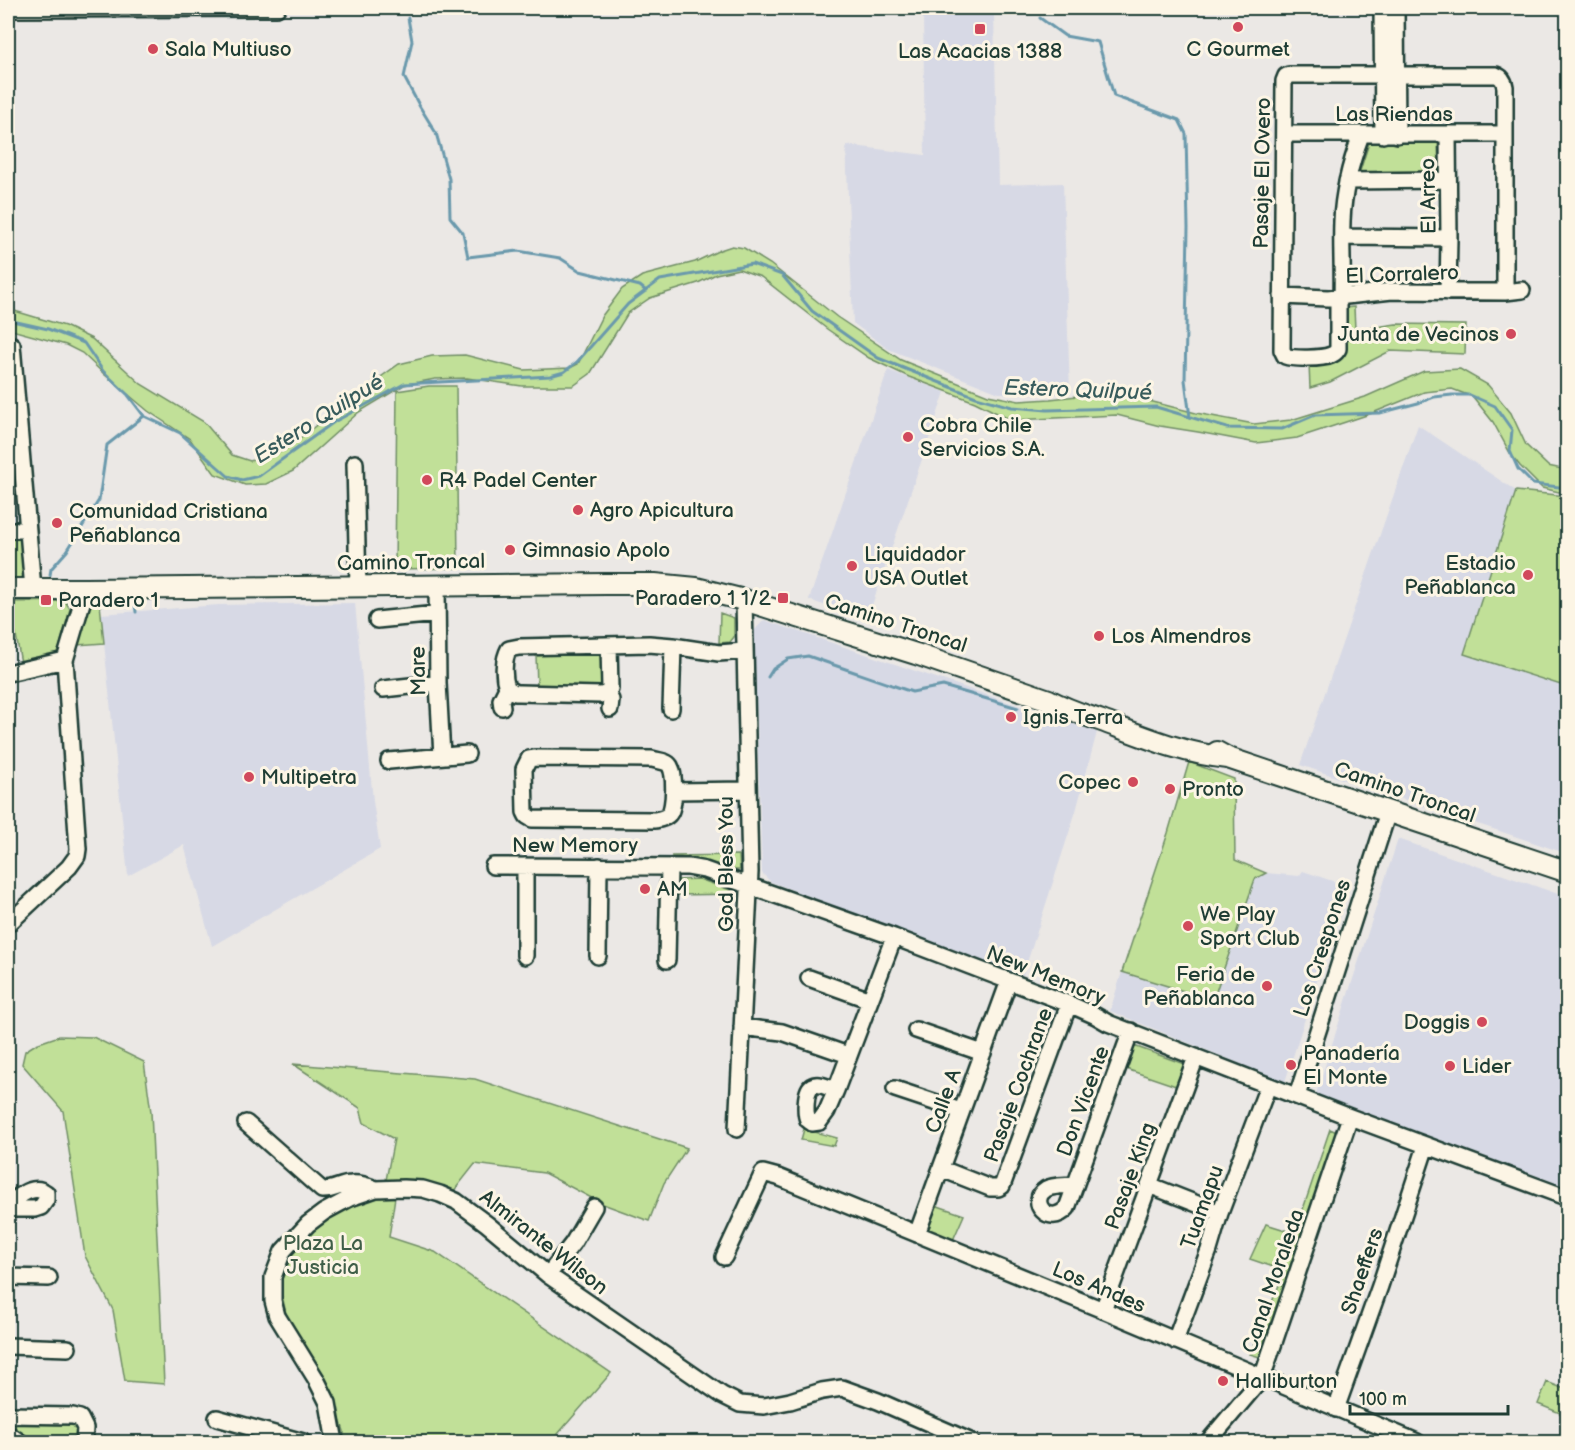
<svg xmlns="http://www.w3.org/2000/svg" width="1575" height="1450" font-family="'Balsamiq Sans',sans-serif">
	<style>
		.built { fill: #d7d9e5 }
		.green { fill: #c1e098; stroke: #708e66; stroke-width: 1.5 }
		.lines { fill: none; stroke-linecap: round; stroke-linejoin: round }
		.stream { stroke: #6a99ac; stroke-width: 3 }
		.minor-casing { stroke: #1f3d34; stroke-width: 20 }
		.major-casing { stroke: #1f3d34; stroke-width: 24 }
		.minor { stroke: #fcf5e5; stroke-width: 15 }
		.major { stroke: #fcf5e5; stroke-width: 20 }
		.poi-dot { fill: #d1495b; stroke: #fcf5e5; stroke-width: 2 }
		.labels { text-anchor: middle; stroke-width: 6; stroke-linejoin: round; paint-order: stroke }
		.poi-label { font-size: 21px; fill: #1f3d34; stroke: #fcf5e5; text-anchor: start }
		.street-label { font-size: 21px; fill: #1f3d34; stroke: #fcf5e5 }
		.park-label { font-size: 21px; fill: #3f5e48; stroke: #fcf5e5 }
		.water-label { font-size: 22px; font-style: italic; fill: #385c5c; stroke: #fcf5e5 }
	</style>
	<rect width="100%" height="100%" fill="#ebe8e5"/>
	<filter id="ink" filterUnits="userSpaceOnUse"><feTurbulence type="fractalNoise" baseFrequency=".0167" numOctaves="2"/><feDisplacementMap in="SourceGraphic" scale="12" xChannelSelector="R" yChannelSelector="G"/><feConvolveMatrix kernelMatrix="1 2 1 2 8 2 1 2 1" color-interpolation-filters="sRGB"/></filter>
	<g filter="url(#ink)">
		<path class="built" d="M 923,14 L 994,14 L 998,185 L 1063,183 L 1070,394 L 999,393 L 888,349 L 853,323 L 846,145 L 925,155 Z
			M 888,370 L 945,392 L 867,620 L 809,600 Z
			M 1418,425 L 1516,491 L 1464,654 L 1567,687 L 1567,845 L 1565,853 L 1300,765 Z
			M 8,488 L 14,488 L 16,518 L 11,522 L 8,522 Z
			M 355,603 L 373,801 L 380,849 L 212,946 L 184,845 L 128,876 L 101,614 L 219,605 Z
			M 764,620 L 1097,732 L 1076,811 L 1023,975 L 1012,972 L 771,882 L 762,873 L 754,631 Z
			M 1398,839 L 1567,897 L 1567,1187 L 1316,1094 Z
			M 1303,871 L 1347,886 L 1285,1082 L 1110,1011 L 1122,972 L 1213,999 L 1255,879 L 1266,873 L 1299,876 Z"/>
		<path class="green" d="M 1369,143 L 1438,143 L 1439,174 L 1359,174 Z
			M 732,246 L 744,248 L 770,264 L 837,317 L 901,360 L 988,395 L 1019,401 L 1050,399 L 1114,392 L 1196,413 L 1254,424 L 1291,420 L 1365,397 L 1424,371 L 1460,369 L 1488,385 L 1511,413 L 1526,445 L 1548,466 L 1567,470 L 1567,492 L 1559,492 L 1542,488 L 1520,466 L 1510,453 L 1493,422 L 1473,397 L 1452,389 L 1424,392 L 1370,414 L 1297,438 L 1256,443 L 1198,432 L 1160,426 L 1117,415 L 1015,420 L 1005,417 L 975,402 L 909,377 L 869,358 L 827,329 L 761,277 L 739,269 L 716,274 L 698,283 L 650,298 L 628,313 L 590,374 L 573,386 L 522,386 L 467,378 L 435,379 L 404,385 L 359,412 L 293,471 L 266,484 L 245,485 L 215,474 L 190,439 L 148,411 L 105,375 L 82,353 L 66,345 L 8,329 L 8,309 L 65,326 L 92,339 L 141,384 L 204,422 L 232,455 L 250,461 L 283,451 L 350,399 L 399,364 L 432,356 L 465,355 L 524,370 L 570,368 L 578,364 L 602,316 L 622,289 L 642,276 L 695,262 L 720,250 Z
			M 1354,307 L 1355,330 L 1396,324 L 1466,325 L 1465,354 L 1390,351 L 1330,382 L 1310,388 L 1309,364 L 1332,361 L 1343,308 Z
			M 429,386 L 456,386 L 458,568 L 395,569 L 397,391 Z
			M 1516,491 L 1567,496 L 1567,687 L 1464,654 Z
			M 8,533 L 22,538 L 25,572 L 21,579 L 8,579 Z
			M 65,601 L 70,609 L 59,649 L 55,654 L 21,663 L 10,602 Z
			M 93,604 L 100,604 L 104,643 L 77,645 L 89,608 Z
			M 720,613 L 734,618 L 734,637 L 730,642 L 719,643 Z
			M 536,654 L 601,654 L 602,688 L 537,687 Z
			M 1189,762 L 1234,779 L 1235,860 L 1266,873 L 1255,879 L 1213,1000 L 1122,972 L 1168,833 Z
			M 739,855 L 740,870 L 729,870 L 704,861 L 671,856 Z
			M 699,879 L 730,890 L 737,894 L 677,895 L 676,880 Z
			M 59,1036 L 93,1037 L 144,1062 L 151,1112 L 164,1384 L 125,1381 L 113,1310 L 85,1256 L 63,1111 L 22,1064 L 25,1051 L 36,1044 Z
			M 1134,1046 L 1184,1064 L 1176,1086 L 1126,1069 Z
			M 293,1064 L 475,1079 L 687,1148 L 664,1183 L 649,1221 L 603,1204 L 544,1173 L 475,1164 L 453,1192 L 422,1182 L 386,1180 L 394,1139 L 364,1123 L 360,1108 Z
			M 804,1129 L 837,1138 L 834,1146 L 801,1140 Z
			M 1330,1129 L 1339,1133 L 1263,1358 L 1250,1354 L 1285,1271 L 1250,1259 L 1266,1224 L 1295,1233 Z
			M 378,1196 L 395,1197 L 389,1237 L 435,1252 L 611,1373 L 551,1442 L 344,1442 L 344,1431 L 329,1389 L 310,1355 L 287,1319 L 280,1285 L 288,1259 L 305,1237 L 338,1213 Z
			M 935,1205 L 964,1215 L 953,1240 L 927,1230 Z
			M 1547,1382 L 1567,1390 L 1567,1416 L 1538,1404 Z
			M 8,1422 L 79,1422 L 78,1442 L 30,1442 L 8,1429 Z"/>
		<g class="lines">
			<path class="stream" d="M 408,18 L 412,41 L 404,77 L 420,107 L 436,133 L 449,179 L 450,217 L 463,233 L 468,257 L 518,251 L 560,258 L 580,271 L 640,286 L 646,291
				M 1040,18 L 1065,36 L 1098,42 L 1114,96 L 1179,120 L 1186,134 L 1188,228 L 1185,380 L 1190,417
				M 8,320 L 48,329 L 84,343 L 103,371 L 128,395 L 144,416 L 180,433 L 228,476 L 242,480 L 259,476 L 334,422 L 404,384 L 550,376 L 564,372 L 577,362 L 628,304 L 660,280 L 752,264 L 782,275 L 812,311 L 878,358 L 976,397 L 1012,407 L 1047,410 L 1156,407 L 1227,428 L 1282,429 L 1315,415 L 1380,413 L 1418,403 L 1434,397 L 1452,395 L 1470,395 L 1495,406 L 1512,430 L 1510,451 L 1518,469 L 1533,484 L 1568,488
				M 50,575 L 51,569 L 67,551 L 99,500 L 107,445 L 144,416
				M 135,604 L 136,612
				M 768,677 L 773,669 L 788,659 L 808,656 L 912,692 L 943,686 L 1018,708"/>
			<defs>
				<path id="minor" d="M 1382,8 L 1383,135
					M 1396,8 L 1397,135
					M 8,9 L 277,8
					M 1284,134 L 1505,134
					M 1361,135 C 1351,162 1343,192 1342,221 C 1341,246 1343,271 1342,296 L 1338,304 L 1338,349 C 1335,353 1336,353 1331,355 C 1322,359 1293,359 1285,356 L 1282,350 L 1284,81 L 1286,76 L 1289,75 L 1496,75 C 1502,77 1504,81 1505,87 L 1505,292
					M 1347,181 L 1448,180
					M 1343,237 L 1449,238
					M 1448,292 L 1449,238 L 1448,135
					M 1282,296 L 1328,298 L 1392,291 L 1505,292 L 1522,290
					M 12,345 L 33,589
					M 355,463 L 358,587
					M 8,530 L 28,530
					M 437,586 L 438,683 L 442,756
					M 377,620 L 437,614
					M 609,645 L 610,689 L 607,693 L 611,700 L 610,709
					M 8,673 L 65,660
					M 507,688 L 515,693 L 519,693 L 601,695 L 607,693
					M 383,689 L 438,683
					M 502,707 L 501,700 L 507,688 C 503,676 503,660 509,649 L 519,647 L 649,644 L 673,646 L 719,653 L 744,651
					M 671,709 L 673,646
					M 535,758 L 652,759 C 658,761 667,761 670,766 C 675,774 675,807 669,814 C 666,818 660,819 655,820 L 532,819 L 527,816 L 525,812 L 524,769 L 529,759 Z
					M 389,761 L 467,754
					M 674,791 L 747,790
					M 493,866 L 688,867 L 705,870 L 894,937 L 1069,1004 L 1096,1016 L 1108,1023 L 1350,1117 L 1568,1198
					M 8,924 L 69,867 L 77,856 L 78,849 L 65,660 L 86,589
					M 525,956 L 525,866
					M 598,956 L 599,866
					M 667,960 L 669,867
					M 809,978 L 870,1000
					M 742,1027 L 782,1032 L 848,1055
					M 916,1030 L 983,1053
					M 895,1089 L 961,1111
					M 836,1090 C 829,1088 818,1082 812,1086 C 805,1090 805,1114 808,1120 C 809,1121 811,1122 812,1123 L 819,1122 L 827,1111 L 836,1090 L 894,937
					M 1297,1096 L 1388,812
					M 246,1123 L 322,1190 C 333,1191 341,1184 351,1184 C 360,1183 368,1186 376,1189
					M 737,1129 L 750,872 L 744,600
					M 942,1169 L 990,1188 L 998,1188 L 1002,1186 L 1069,1004
					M 1075,1185 C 1066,1186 1053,1185 1046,1189 C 1027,1201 1049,1228 1067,1208 L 1131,1031
					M 1149,1185 L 1220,1213
					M 8,1204 C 19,1197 33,1183 46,1193 L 46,1200 L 41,1207 L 35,1209 L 8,1209
					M 917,1234 L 1009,981
					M 724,1257 L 763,1173 L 778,1177 L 1103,1310 L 1417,1442
					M 548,1275 L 573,1243 L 594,1207
					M 8,1277 L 49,1278
					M 1103,1310 L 1196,1057
					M 1175,1341 L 1209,1250 L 1220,1213 L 1268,1086
					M 8,1346 L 68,1348
					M 1336,1409 L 1380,1286 L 1426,1146
					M 8,1415 L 73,1416 L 80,1418 L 85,1428 L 84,1442
					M 217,1418 L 303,1442
					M 8,1434 L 20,1442
					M 335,1442 L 328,1403 L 316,1379 L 277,1316 L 273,1301 L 273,1277 L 283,1251 L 308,1224 L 324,1212 L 350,1198 L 376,1189 L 404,1188 L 423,1189 L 440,1194 L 456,1201 L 487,1224 L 548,1275 L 722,1395 L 740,1404 L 764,1406 L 790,1401 L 822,1391 L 842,1388 L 878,1401 L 972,1442
					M 1208,1442 L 1262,1378 L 1350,1117"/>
				<path id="major" d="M 8,589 L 86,589 L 606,584 L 655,584 L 696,588 L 744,600 L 916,654 L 1049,700 C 1068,710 1082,714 1102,721 C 1142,736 1184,754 1228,758
					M 1217,752 L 1228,758 L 1568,872"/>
			</defs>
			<use href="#minor" class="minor-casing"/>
			<use href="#major" class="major-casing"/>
			<use href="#minor" class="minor"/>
			<use href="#major" class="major"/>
		</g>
	</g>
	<g class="poi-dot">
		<circle cx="1238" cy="27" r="6"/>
		<rect x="974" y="23" width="12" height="12" rx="3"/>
		<circle cx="153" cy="49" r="6"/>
		<circle cx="1511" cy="334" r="6"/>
		<circle cx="908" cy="437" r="6"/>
		<circle cx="427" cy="480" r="6"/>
		<circle cx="578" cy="510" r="6"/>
		<circle cx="57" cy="523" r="6"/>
		<circle cx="510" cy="550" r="6"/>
		<circle cx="852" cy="566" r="6"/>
		<circle cx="1528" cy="575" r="6"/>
		<rect x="777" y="592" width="12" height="12" rx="3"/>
		<rect x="40" y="594" width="12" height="12" rx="3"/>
		<circle cx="1099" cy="636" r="6"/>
		<circle cx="1011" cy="717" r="6"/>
		<circle cx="249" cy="777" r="6"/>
		<circle cx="1133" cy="782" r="6"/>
		<circle cx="1170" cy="789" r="6"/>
		<circle cx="645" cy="889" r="6"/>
		<circle cx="1188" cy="926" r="6"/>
		<circle cx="1267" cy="986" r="6"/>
		<circle cx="1482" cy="1022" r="6"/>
		<circle cx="1291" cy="1065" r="6"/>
		<circle cx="1450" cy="1066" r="6"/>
		<circle cx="1223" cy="1381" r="6"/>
	</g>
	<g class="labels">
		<g class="poi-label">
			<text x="165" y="56">Sala Multiuso</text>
			<text x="1238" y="56" text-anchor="middle">C Gourmet</text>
			<text x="980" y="58" text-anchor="middle">Las Acacias 1388</text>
			<text x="1499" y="341" text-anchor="end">Junta de Vecinos</text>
			<text x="920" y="432">Cobra Chile<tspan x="920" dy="24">Servicios S.A.</tspan></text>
			<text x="439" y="487">R4 Padel Center</text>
			<text x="590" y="517">Agro Apicultura</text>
			<text x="69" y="518">Comunidad Cristiana<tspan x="69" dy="24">Peñablanca</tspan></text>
			<text x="522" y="557">Gimnasio Apolo</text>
			<text x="864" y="561">Liquidador<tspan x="864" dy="24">USA Outlet</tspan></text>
			<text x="1516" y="570" text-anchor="end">Estadio<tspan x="1516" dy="24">Peñablanca</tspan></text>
			<text x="771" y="605" text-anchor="end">Paradero 1 1/2</text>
			<text x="58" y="607">Paradero 1</text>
			<text x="1111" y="643">Los Almendros</text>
			<text x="1023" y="724">Ignis Terra</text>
			<text x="261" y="784">Multipetra</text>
			<text x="1121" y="789" text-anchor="end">Copec</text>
			<text x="1182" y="796">Pronto</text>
			<text x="657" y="896">AM</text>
			<text x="1200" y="921">We Play<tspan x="1200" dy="24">Sport Club</tspan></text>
			<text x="1255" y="981" text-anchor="end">Feria de<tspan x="1255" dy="24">Peñablanca</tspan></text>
			<text x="1470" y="1029" text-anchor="end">Doggis</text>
			<text x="1303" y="1060">Panadería<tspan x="1303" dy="24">El Monte</tspan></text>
			<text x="1462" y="1073">Lider</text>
			<text x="1235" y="1388">Halliburton</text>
		</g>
		<g class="street-label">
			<text x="1394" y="121">Las Riendas</text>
			<text transform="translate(1262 173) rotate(-89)" y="7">Pasaje El Overo</text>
			<text transform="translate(1428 196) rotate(-91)" y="7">El Arreo</text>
			<text transform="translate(1402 274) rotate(-2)" y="7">El Corralero</text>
			<text transform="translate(411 562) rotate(-1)" y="7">Camino Troncal</text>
			<text transform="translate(896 623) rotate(18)" y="7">Camino Troncal</text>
			<text transform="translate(418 671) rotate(-91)" y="7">Mare</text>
			<text transform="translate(1405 792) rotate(19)" y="7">Camino Troncal</text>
			<text x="575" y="852">New Memory</text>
			<text transform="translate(726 864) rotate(-90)" y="7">God Bless You</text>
			<text transform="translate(1322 948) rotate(-72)" y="7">Los Crespones</text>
			<text transform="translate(1046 975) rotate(22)" y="7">New Memory</text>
			<text transform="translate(1018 1085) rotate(-70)" y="7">Pasaje Cochrane</text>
			<text transform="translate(943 1101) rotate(-70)" y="7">Calle A</text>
			<text transform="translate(1083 1101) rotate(-70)" y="7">Don Vicente</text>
			<text transform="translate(1130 1176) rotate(-70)" y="7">Pasaje King</text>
			<text transform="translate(1202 1207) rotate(-70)" y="7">Tuamapu</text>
			<text transform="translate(544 1242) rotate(38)" y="7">Almirante Wilson</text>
			<text transform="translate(1362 1271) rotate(-71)" y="7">Shaeffers</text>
			<text transform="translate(1273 1281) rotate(-71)" y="7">Canal Moraleda</text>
			<text transform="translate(1099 1287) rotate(23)" y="7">Los Andes</text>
		</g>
		<g class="park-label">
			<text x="323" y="1250">Plaza La<tspan x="323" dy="24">Justicia</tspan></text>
		</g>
		<g class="water-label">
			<text transform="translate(1078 389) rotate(2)" y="8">Estero Quilpué</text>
			<text transform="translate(318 418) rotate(-32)" y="8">Estero Quilpué</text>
		</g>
	</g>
	<rect width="1575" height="1450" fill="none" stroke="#fcf5e5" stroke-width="30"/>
	<rect x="15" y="15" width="1545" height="1420" fill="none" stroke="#1f3d34" stroke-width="2" filter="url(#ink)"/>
	<path d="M1350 1405v9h158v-9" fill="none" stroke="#1f3d34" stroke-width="3"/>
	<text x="1359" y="1405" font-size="18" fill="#1f3d34" stroke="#fcf5e5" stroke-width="4.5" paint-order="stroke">100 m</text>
</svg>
